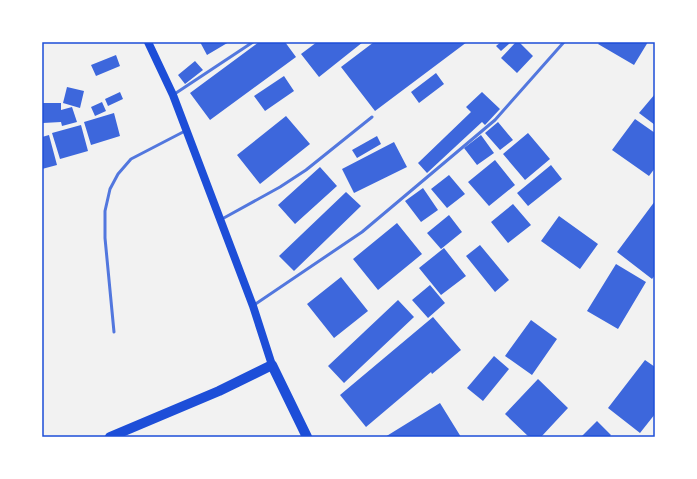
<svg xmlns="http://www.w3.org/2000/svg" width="697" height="479" font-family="'Sofia Sans Condensed',sans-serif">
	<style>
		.building { fill: #3d67dc }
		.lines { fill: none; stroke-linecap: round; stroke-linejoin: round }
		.service { stroke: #5277de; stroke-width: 3 }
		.secondary { stroke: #1d4ed8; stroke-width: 8 }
		.primary { stroke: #1d4ed8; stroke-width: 10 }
		.neatline { fill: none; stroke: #1d4ed8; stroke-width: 1.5 }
	</style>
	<rect width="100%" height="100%" fill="#f2f2f2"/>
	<path class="building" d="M 200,42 L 229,42 L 207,55 Z
		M 259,42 L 285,42 L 296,57 L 210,120 L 190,93 Z
		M 317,42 L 363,42 L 319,77 L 301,54 Z
		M 374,42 L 467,42 L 375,111 L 341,67 Z
		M 501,42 L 511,42 L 501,51 L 496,46 Z
		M 516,42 L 519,42 L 533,56 L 517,73 L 501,58 Z
		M 600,42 L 648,42 L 634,65 L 598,44 Z
		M 116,55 L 120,66 L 96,76 L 91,65 Z
		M 195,61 L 203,70 L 185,84 L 178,75 Z
		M 436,73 L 444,84 L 419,103 L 411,92 Z
		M 284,76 L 294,91 L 265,111 L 254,96 Z
		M 67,87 L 84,91 L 80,108 L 63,103 Z
		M 120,92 L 123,99 L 108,106 L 105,99 Z
		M 482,92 L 500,109 L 485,125 L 482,122 L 427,173 L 418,163 L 471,112 L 466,107 Z
		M 655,94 L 655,125 L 639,113 Z
		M 102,102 L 106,111 L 95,116 L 91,107 Z
		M 43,103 L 61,103 L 61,110 L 72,107 L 77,122 L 62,126 L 61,122 L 43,123 Z
		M 114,113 L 120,136 L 91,145 L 84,122 Z
		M 286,116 L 310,144 L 260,184 L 237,155 Z
		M 635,119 L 655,133 L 655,168 L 649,176 L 612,150 Z
		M 498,122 L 513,140 L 500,150 L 485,133 Z
		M 81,125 L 88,151 L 60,159 L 52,133 Z
		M 528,133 L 550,159 L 525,180 L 503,154 Z
		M 49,135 L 57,165 L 42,169 L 42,137 Z
		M 481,135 L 494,153 L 477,165 L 464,148 Z
		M 377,136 L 381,144 L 357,158 L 352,150 Z
		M 394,142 L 407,167 L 354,193 L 342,169 Z
		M 495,160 L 515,185 L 489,206 L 468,182 Z
		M 551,165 L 562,179 L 528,206 L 517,193 Z
		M 320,167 L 337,186 L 295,224 L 278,205 Z
		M 449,175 L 465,194 L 447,208 L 431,189 Z
		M 423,188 L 438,210 L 421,222 L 405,201 Z
		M 346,192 L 361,206 L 294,271 L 279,256 Z
		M 655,201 L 655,275 L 652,279 L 617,252 Z
		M 513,204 L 531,225 L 508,243 L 491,222 Z
		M 449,215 L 462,232 L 441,249 L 427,233 Z
		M 559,216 L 598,244 L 580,269 L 541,241 Z
		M 397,223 L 422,254 L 378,290 L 353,259 Z
		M 480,245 L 509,280 L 495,292 L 466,256 Z
		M 444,248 L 466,276 L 441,295 L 419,268 Z
		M 616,264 L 646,282 L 618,329 L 587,311 Z
		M 341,277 L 368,311 L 334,338 L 307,304 Z
		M 430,285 L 445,303 L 428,318 L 412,300 Z
		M 398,300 L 414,317 L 344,383 L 328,366 Z
		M 433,317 L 461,350 L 432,374 L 431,372 L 366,427 L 340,395 Z
		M 531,320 L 557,339 L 532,375 L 505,356 Z
		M 494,356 L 509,369 L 483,401 L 467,388 Z
		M 645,360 L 655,367 L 655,414 L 640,433 L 608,408 Z
		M 538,379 L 568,408 L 541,437 L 529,437 L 505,414 Z
		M 440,403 L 461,437 L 385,437 Z
		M 597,421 L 611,435 L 609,437 L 581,437 Z"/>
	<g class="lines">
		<path class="service" d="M 173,95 L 253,42
			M 222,219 L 280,187 L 306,170 L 372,117
			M 254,305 L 362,232 L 495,120 L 564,42
			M 114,332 L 105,238 L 105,211 L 110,189 L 118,174 L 131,159 L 185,131"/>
		<path class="secondary" d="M 148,42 L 173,95 L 253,306 L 272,365"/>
		<path class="primary" d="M 110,437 L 219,391 L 272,365 L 307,437"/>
	</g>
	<rect width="697" height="479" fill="none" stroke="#ffffff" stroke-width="86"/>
	<rect x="43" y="43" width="611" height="393" class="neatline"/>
</svg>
